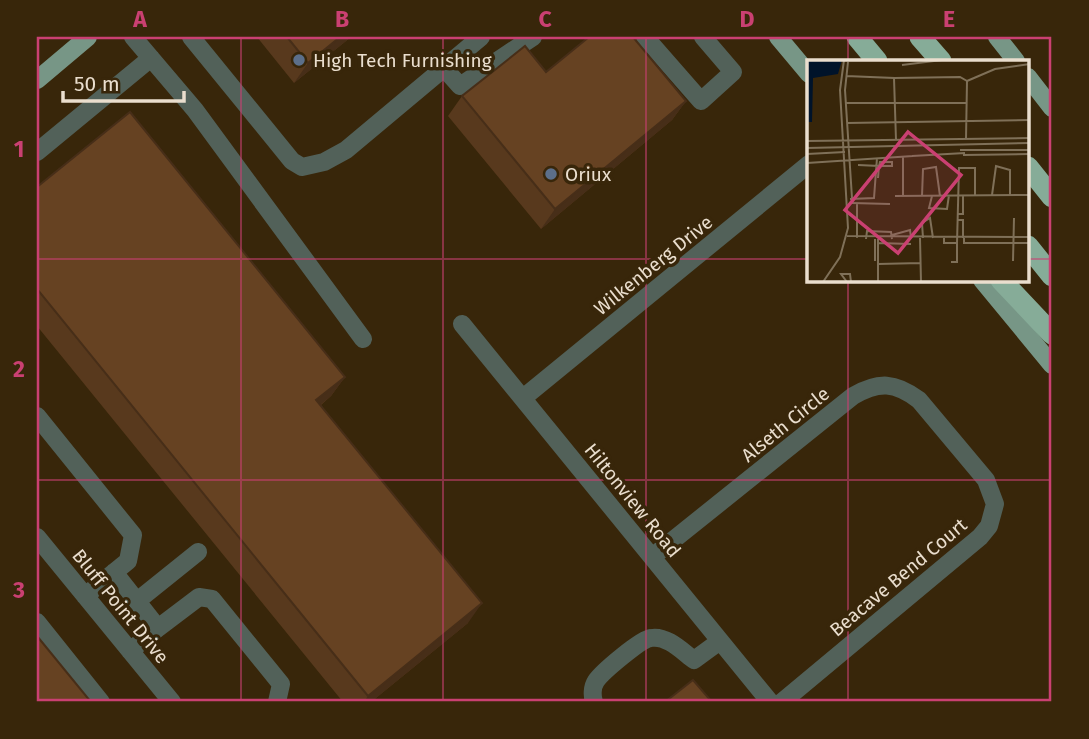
<svg xmlns="http://www.w3.org/2000/svg" width="1089" height="739" font-family="'Fira Sans',sans-serif">
	<style>
		.lines { fill: none; stroke-linecap: round; stroke-linejoin: round }
		.minor { stroke: #526159; stroke-width: 18 }
		.major { stroke: #779686; stroke-width: 18 }
		.highway { stroke: #86ac98; stroke-width: 21 }
		.wall { fill: #58391d }
		.shaded-wall { fill: #472e18 }
		.building { fill: #664222; stroke: #472e18; stroke-width: 2 }
		.grid { fill: none; stroke: #ca4072; stroke-width: 2; stroke-opacity: 0.55 }
		.service-dot { fill: #5c6f8a; stroke: #38260a; stroke-width: 2.5 }
		.labels { text-anchor: middle; stroke-width: 7; stroke-linejoin: round; paint-order: stroke }
		.poi-label { font-size: 19px; fill: #eadece; stroke: #38260a; text-anchor: start }
		.street-label { font-size: 19px; fill: #eadece; stroke: #38260a }
		.inset-road { fill: none; stroke: #7f7058; stroke-width: 2 }
		.view { fill: #ca4072; fill-opacity: 0.15; stroke: #ca4072; stroke-width: 3.5 }
		.inset-edge { fill: none; stroke: #eadece; stroke-width: 3.5 }
		.neatline { fill: none; stroke: #ca4072; stroke-width: 2.5 }
		.grid-label { font-size: 23px; text-anchor: middle; font-weight: bold; fill: #ca4072 }
	</style>
	<rect width="100%" height="100%" fill="#38260a"/>
	<g class="lines">
		<path class="minor" d="M 133,37 L 195,110 L 363,339
			M 191,37 L 292,161 L 302,167 L 324,162 L 346,150 L 481,37
			M 645,37 L 701,101 L 733,72 L 703,37
			M 444,68 L 460,86 L 533,37
			M 37,152 L 151,58
			M 462,324 L 770,702
			M 523,398 L 809,164
			M 37,416 L 133,535 L 128,561 L 85,596
			M 37,537 L 172,702
			M 652,557 L 853,396 C 879,381 895,382 919,400 L 986,480 L 995,504 L 989,526 L 980,537 L 782,702
			M 114,572 L 158,628 L 199,597 L 212,599 L 281,684 L 277,702
			M 137,601 L 198,552
			M 37,622 L 101,702
			M 130,651 L 158,628
			M 594,702 C 592,696 592,687 596,681 C 602,672 641,639 651,638 C 667,635 683,652 694,660 L 720,641"/>
		<path class="major" d="M 778,37 L 809,74
			M 997,37 L 1016,61
			M 1028,77 L 1052,108
			M 37,80 L 88,37
			M 982,280 L 1052,365"/>
		<path class="highway" d="M 857,37 L 877,61
			M 920,37 L 941,61
			M 1028,167 L 1052,197
			M 1028,246 L 1052,276
			M 1001,280 L 1052,334"/>
	</g>
	<path class="wall" d="M 257,37 L 351,37 L 294,83 Z
		M 546,72 L 686,101 L 672,120 L 541,229 L 448,116 L 462,96 Z
		M 37,187 L 345,377 L 331,396 L 321,405 L 468,623 L 371,702 L 343,702 L 37,326 Z"/>
	<path class="shaded-wall" d="M 340,37 L 351,37 L 294,83 L 308,63 Z
		M 686,101 L 672,120 L 541,229 L 555,209 Z
		M 345,377 L 331,396 L 303,419 L 316,400 Z
		M 482,603 L 468,623 L 371,702 L 364,702 L 368,696 Z"/>
	<path class="building" d="M 287,37 L 340,37 L 308,63 Z
		M 589,37 L 633,37 L 686,101 L 555,209 L 462,96 L 525,46 L 546,72 Z
		M 130,112 L 345,377 L 316,400 L 482,603 L 368,696 L 37,289 L 37,187 Z
		M 37,636 L 91,702 L 37,702 Z
		M 693,680 L 712,702 L 665,702 Z"/>
	<path class="grid" d="M 241,37 L 241,702M 443,37 L 443,702M 646,37 L 646,702M 848,37 L 848,61M 37,259 L 809,259M 1028,259 L 1052,259M 848,280 L 848,702M 37,480 L 1052,480"/>
	<g class="service-dot">
		<circle cx="299" cy="60" r="7"/>
		<circle cx="551" cy="174" r="7"/>
	</g>
	<g class="labels">
		<g class="poi-label">
			<text x="313" y="67">High Tech Furnishing</text>
			<text x="565" y="181">Oriux</text>
		</g>
		<g class="street-label">
			<text transform="translate(653 265) rotate(-39)" y="7">Wilkenberg Drive</text>
			<text transform="translate(785 424) rotate(-39)" y="7">Alseth Circle</text>
			<text transform="translate(633 500) rotate(51)" y="7">Hiltonview Road</text>
			<text transform="translate(898 577) rotate(-40)" y="7">Beacave Bend Court</text>
			<text transform="translate(121 606) rotate(51)" y="7">Bluff Point Drive</text>
		</g>
	</g>
	<g transform="translate(807 60)">
		<rect width="222" height="222" fill="#38260a"/>
		<path d="M 0,0 L 35,0 L 31,14 L 6,18 L 5,62 L 0,62 Z" fill="#00132a"/>
		<path class="inset-road" d="M 41,2 L 38,30 L 45,138M 95,5 L 135,0M 39,16 L 87,18 L 89,80M 87,18 L 153,17 L 160,21 L 159,79M 160,21 L 188,9 L 223,4M 39,43 L 160,43M 40,63 L 223,60M 0,81 L 223,78M 0,88 L 223,83M 153,90 L 223,90M 0,94 L 38,92M 156,95 L 223,94M 96,96 L 96,136M 105,96 L 158,93M 73,102 L 85,102 L 85,106 L 72,106 ZM 0,103 L 106,96M 51,105 L 72,106 L 71,118M 185,135 L 189,106 L 203,110 L 203,135M 88,136 L 223,135M 115,136 L 116,109 L 129,107 L 133,136M 125,136 L 122,148 L 140,149 L 142,135M 43,139 L 67,138 L 70,98M 45,143 L 83,144M 150,154 L 156,154 L 156,135M 150,160 L 156,160 L 156,178M 85,175 L 103,170 L 104,178M 40,176 L 223,177M 50,178 L 50,143M 113,178 L 114,222M 116,178 L 115,163 L 123,158 L 126,178M 137,178 L 137,183 L 150,183 L 152,108 L 168,108 L 168,135M 157,178 L 157,183 L 223,183M 59,179 L 60,171 L 84,172 L 85,179M 68,179 L 68,201M 71,183 L 104,184M 206,201 L 207,158M 144,202 L 150,202 L 150,183M 71,204 L 114,203M 16,222 L 33,197 L 41,168 L 33,30 L 37,0M 40,222 L 34,214 L 43,214 L 44,222M 71,222 L 71,179"/>
		<path class="view" d="M 101,72 L 154,115 L 91,193 L 38,150 Z"/>
		<rect width="222" height="222" class="inset-edge"/>
	</g>
	<rect width="1089" height="739" fill="none" stroke="#38260a" stroke-width="77"/>
	<path d="M63 91v10h121v-10" fill="none" stroke="#eadece" stroke-width="3.5"/>
	<text x="74" y="91" font-size="21" fill="#eadece" stroke="#38260a" stroke-width="5" paint-order="stroke">50 m</text>
	<rect x="38" y="38" width="1012" height="662" class="neatline"/>
	<g class="grid-label">
		<text x="140" y="27">A</text>
		<text x="342" y="27">B</text>
		<text x="545" y="27">C</text>
		<text x="747" y="27">D</text>
		<text x="949" y="27">E</text>
		<text x="19" y="157">1</text>
		<text x="19" y="377">2</text>
		<text x="19" y="598">3</text>
	</g>
</svg>
